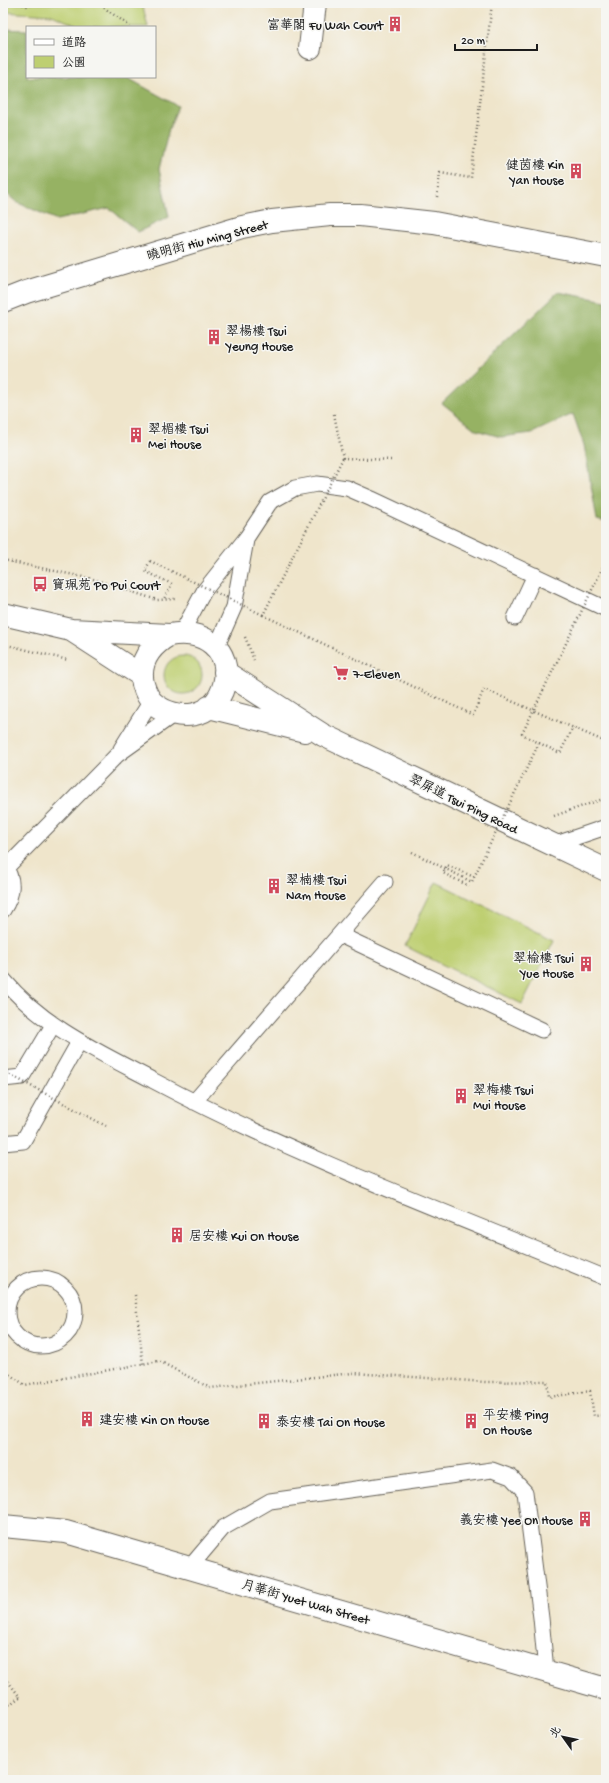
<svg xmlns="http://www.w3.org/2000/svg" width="609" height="1783" font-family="'Gochi Hand','LXGW WenKai TC',sans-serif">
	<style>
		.green { fill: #becf71; stroke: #6d7646 }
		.forest { fill: #96b263; stroke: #596740 }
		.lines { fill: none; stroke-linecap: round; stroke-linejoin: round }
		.service-casing { stroke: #666259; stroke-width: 17 }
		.pedestrian-casing { stroke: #666259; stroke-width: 24 }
		.minor-casing { stroke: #666259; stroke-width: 24 }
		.tertiary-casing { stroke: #666259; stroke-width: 24 }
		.path { stroke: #666259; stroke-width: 2.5; stroke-dasharray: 1 3; stroke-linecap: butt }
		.service { stroke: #fff; stroke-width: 15 }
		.pedestrian { stroke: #fff; stroke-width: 22 }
		.minor { stroke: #fff; stroke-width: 22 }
		.tertiary { stroke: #fff; stroke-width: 22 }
		.path-bridge { stroke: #666259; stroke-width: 2.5; stroke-dasharray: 1 3; stroke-linecap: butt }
		.labels { text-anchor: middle; stroke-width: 3; stroke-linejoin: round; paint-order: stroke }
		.poi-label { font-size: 13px; fill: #1c1c1c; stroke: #f6f6f2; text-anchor: start }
		.street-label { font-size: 13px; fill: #1c1c1c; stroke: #f6f6f2 }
	</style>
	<rect width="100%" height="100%" fill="#f6f6f2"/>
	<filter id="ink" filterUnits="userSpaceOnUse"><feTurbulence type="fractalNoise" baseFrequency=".025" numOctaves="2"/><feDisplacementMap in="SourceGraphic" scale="8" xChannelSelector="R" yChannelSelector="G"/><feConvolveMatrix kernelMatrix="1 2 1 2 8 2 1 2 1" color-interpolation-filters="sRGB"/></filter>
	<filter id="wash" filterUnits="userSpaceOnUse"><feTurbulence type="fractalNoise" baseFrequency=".012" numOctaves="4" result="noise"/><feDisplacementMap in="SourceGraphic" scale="16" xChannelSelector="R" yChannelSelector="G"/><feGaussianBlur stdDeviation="0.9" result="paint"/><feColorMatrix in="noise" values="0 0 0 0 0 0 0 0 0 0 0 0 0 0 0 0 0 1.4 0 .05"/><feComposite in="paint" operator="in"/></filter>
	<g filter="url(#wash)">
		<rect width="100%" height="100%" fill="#efe5cb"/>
		<path class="green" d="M 3,3 L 142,3 L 148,27 L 80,27 L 52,15 L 3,12 Z
			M164 675a19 19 0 1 1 38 0a19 19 0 1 1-38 0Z
			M 436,882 L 554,940 L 522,1004 L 405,946 Z"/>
		<path class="forest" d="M 3,29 L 27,30 L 27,77 L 126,77 L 178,106 L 169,129 L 159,169 L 169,217 L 138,232 L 109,208 L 57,220 L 16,202 L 3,190 Z
			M 558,292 L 606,301 L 606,522 L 597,520 L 584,445 L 573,414 L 532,433 L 501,437 L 476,430 L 442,403 Z"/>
	</g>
	<g filter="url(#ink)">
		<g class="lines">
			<defs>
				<path id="service" d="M 515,618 L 535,575
					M 182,632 L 204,591 L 247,537 L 270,502 L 295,488 L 317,484 L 347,488 L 372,499 L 606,609
					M 216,648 L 234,607 L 246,540
					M 121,749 L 151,701
					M 553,845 L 606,827
					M 3,865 C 15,878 13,895 3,910
					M 6,868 L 117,755 L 173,715
					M 340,935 L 542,1030
					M 3,979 C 43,1027 99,1052 154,1081 C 299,1158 454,1215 606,1278
					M 3,1079 L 22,1077 L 53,1025
					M 194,1102 L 385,882
					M 3,1143 L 23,1141 L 79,1042
					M7 1312a34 34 0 1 1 68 0a34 34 0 1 1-68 0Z
					M 190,1567 L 223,1528 L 270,1501 L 492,1470 L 511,1477 L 525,1492 L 541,1618 L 546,1671"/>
				<path id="pedestrian" d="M 310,48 L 315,3"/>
				<path id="minor" d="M 3,301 L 26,292 L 242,227 L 272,221 L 330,215 L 360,215 L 434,223 L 606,256
					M 3,1526 L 66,1532 L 606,1689"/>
				<path id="tertiary" d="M 3,614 L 71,630 L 169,635 C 202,628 233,649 224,685 C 215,719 177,723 153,703 C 148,698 145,691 143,684 C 138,662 150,646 169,635
					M 71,630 L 142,676
					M 225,672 L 323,735 L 606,870
					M 209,707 L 305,731"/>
			</defs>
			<use href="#service" class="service-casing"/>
			<use href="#pedestrian" class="pedestrian-casing"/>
			<use href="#minor" class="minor-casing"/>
			<use href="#tertiary" class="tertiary-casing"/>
			<path class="path" d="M 19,3 L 26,6 L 44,3
				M 97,3 L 130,26
				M 437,197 L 440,173 L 471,178 L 492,3
				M 334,414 L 343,458 L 393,460
				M 3,560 L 93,579 L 157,600 L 175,599
				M 150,561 L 145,571 L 172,584 L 164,599
				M 245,637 L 254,660
				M 3,644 L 68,660
				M 539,743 L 560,753 L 573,727
				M 554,816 L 606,798
				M 412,852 L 472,882 L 474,877 L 447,865 L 443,873 L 469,886
				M 135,1295 L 143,1364
				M 3,1370 L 25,1385 L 159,1361 L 210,1388 L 353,1373 L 486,1382 L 547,1381 L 549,1397 L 590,1391 L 594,1416 L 606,1415
				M 3,1675 L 20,1697 L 3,1709"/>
			<use href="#service" class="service"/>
			<use href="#pedestrian" class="pedestrian"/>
			<use href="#minor" class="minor"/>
			<use href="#tertiary" class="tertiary"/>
			<path class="path-bridge" d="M 343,458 L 263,615 L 473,715 L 484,689 L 606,742
				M 150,561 L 263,615
				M 474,877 L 539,743 L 522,734 L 606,561
				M 3,1071 L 106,1126"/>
		</g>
	</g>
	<defs>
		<symbol id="building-bare" viewBox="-9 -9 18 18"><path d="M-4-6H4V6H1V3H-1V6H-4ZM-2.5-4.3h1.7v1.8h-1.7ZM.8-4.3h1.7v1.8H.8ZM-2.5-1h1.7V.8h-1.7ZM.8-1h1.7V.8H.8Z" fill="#d1495b" stroke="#f6f6f2" stroke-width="2.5" paint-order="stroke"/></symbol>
		<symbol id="bus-bare" viewBox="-9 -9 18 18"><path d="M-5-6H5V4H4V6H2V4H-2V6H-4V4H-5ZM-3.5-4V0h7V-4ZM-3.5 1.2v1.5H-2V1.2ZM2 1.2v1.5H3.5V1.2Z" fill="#d1495b" stroke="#f6f6f2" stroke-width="2.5" paint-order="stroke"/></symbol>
		<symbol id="supermarket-bare" viewBox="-9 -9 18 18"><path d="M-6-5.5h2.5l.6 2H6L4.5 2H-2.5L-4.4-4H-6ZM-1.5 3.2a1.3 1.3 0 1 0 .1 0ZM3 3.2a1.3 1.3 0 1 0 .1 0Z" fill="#d1495b" stroke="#f6f6f2" stroke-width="2.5" paint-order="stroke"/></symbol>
	</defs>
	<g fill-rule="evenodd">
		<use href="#building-bare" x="384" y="13" width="22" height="22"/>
		<use href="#building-bare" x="565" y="160" width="22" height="22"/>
		<use href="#building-bare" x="203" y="326" width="22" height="22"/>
		<use href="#building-bare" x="125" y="424" width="22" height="22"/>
		<use href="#bus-bare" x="29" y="573" width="22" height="22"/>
		<use href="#supermarket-bare" x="330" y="662" width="22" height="22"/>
		<use href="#building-bare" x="263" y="875" width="22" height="22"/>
		<use href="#building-bare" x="575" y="953" width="22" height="22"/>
		<use href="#building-bare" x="450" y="1085" width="22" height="22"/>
		<use href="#building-bare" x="166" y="1224" width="22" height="22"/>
		<use href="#building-bare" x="76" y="1408" width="22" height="22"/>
		<use href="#building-bare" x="253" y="1410" width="22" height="22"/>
		<use href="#building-bare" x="460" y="1410" width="22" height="22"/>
		<use href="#building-bare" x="574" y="1508" width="22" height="22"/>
	</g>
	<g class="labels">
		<g class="poi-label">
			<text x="383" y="29" text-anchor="end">富華閣 Fu Wah Court</text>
			<text x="564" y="169" text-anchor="end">健茵樓 Kin<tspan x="564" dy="15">Yan House</tspan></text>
			<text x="226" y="335">翠楊樓 Tsui<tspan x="226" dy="15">Yeung House</tspan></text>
			<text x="148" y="433">翠楣樓 Tsui<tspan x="148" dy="15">Mei House</tspan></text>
			<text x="52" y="589">寶珮苑 Po Pui Court</text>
			<text x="353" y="678">7-Eleven</text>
			<text x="286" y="884">翠楠樓 Tsui<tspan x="286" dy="15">Nam House</tspan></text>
			<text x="574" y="962" text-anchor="end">翠榆樓 Tsui<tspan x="574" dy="15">Yue House</tspan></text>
			<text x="473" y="1094">翠梅樓 Tsui<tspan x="473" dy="15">Mui House</tspan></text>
			<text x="189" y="1240">居安樓 Kui On House</text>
			<text x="483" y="1419">平安樓 Ping<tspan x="483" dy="15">On House</tspan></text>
			<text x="99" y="1424">建安樓 Kin On House</text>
			<text x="276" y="1426">泰安樓 Tai On House</text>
			<text x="573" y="1524" text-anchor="end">義安樓 Yee On House</text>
		</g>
		<g class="street-label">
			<text transform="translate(207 239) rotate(-15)" y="5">曉明街 Hiu Ming Street</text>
			<text transform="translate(464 803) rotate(26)" y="5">翠屏道 Tsui Ping Road</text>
			<text transform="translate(306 1601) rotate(16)" y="5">月華街 Yuet Wah Street</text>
		</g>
	</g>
	<rect width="609" height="1783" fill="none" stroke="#f6f6f2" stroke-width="16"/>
	<rect x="26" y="26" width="130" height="52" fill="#f6f6f2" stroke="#9f9f9c"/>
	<rect x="34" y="39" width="20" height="6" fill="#ffffff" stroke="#9f9f9c"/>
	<text x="62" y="46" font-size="12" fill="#1c1c1c">道路</text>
	<rect x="34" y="56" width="20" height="12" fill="#becf71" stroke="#9f9f9c"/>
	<text x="62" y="66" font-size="12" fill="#1c1c1c">公園</text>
	<g transform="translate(563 1737) rotate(303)" stroke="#f6f6f2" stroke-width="3" paint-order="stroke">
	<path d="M0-3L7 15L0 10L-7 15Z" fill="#1c1c1c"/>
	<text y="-6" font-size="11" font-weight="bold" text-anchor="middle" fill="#1c1c1c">北</text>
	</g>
	<path d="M455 44v6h82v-6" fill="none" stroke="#1c1c1c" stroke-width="2"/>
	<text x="461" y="44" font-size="12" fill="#1c1c1c" stroke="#f6f6f2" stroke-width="3" paint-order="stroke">20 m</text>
</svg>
